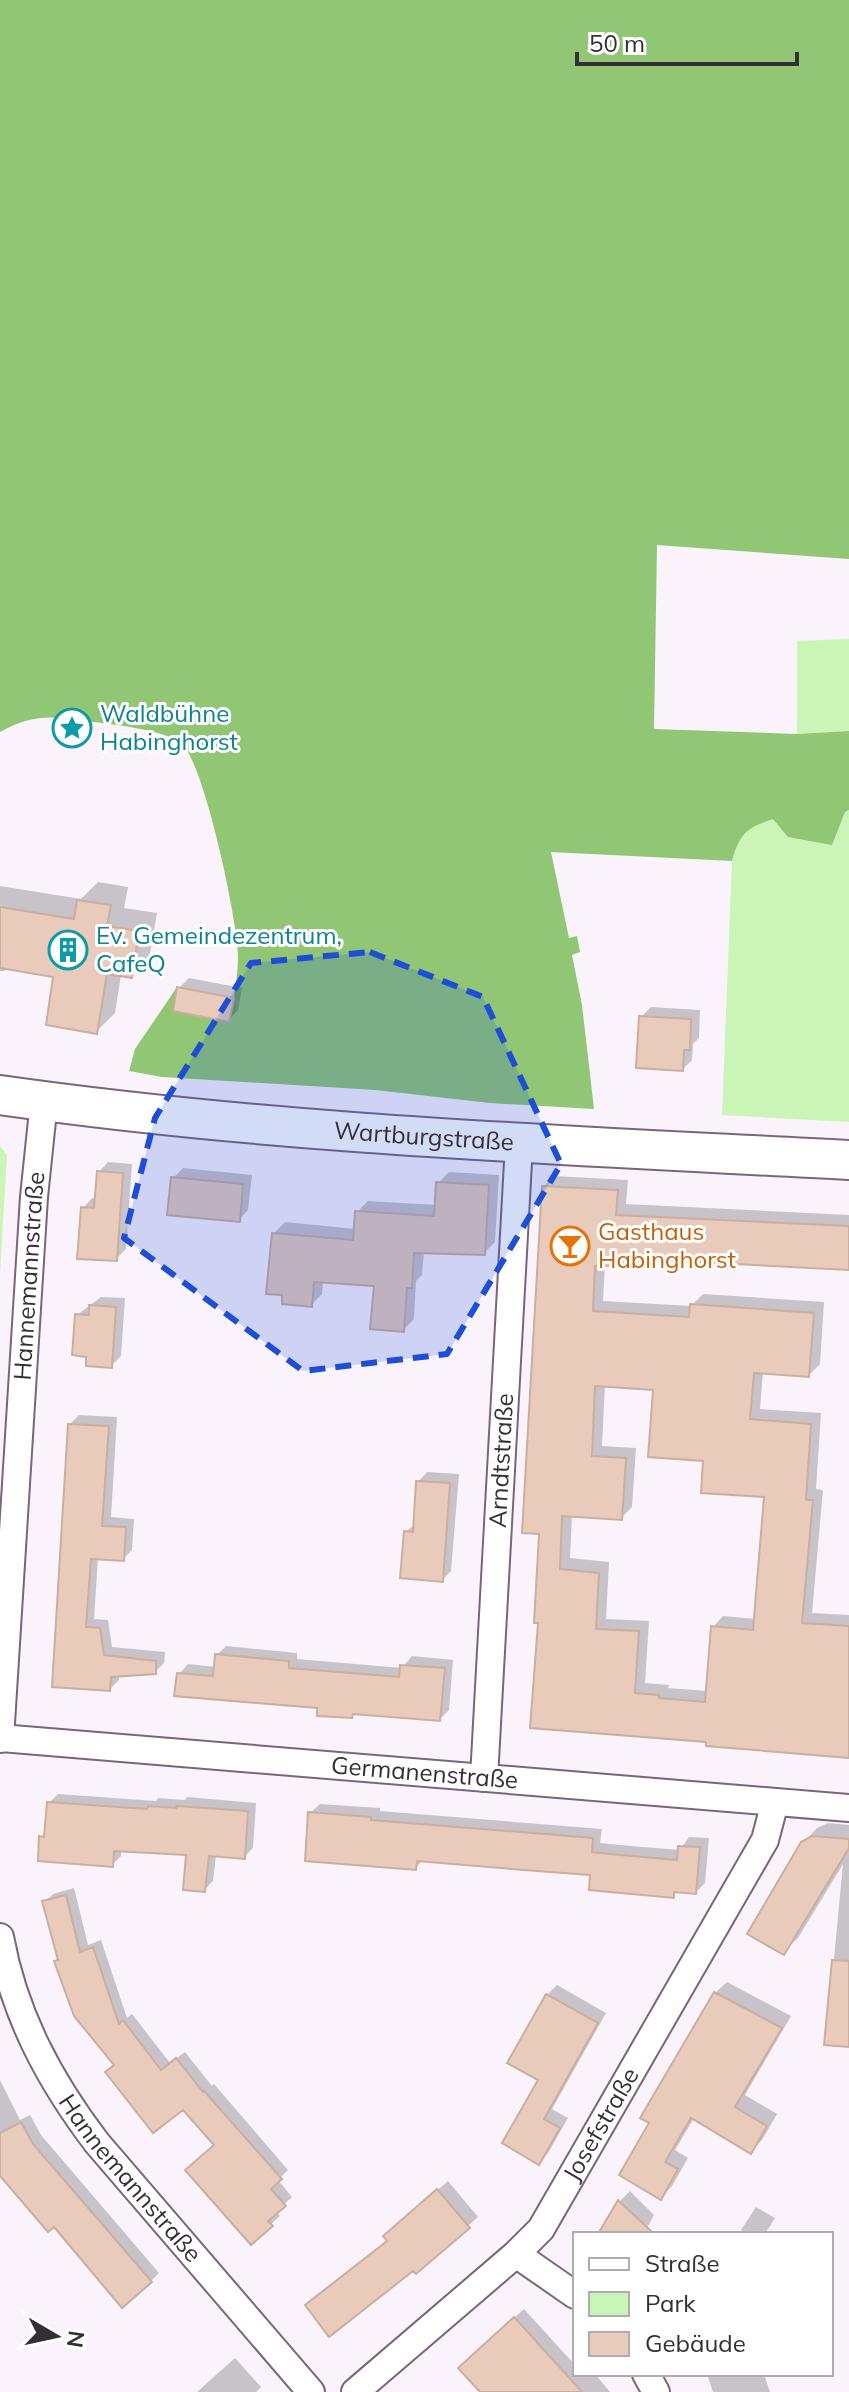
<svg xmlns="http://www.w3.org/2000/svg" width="849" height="2392" font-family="Mulish,sans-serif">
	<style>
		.green { fill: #cbf5b6 }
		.forest { fill: #90c674 }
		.shadow { fill: #0003; fill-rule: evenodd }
		.building { fill: #e8cbbb; stroke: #caae9f; stroke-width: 2; fill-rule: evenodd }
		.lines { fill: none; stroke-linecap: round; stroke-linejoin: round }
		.street-casing { stroke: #79667b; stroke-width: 30 }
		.secondary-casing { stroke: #79667b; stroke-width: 42 }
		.street { stroke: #fff; stroke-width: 26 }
		.secondary { stroke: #fff; stroke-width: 38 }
		.marked { fill: #1d4ed8; fill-opacity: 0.2; stroke: #1d4ed8; stroke-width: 6; stroke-dasharray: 16 10; stroke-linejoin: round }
		.labels { text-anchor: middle; stroke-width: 6; stroke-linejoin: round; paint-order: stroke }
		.culture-label { font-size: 24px; fill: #0d838f; stroke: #fff; text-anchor: start }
		.street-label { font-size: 24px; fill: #362e37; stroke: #fff }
		.food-label { font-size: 24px; fill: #c56008; stroke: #fff; text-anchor: start }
	</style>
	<rect width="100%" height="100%" fill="#fbf3fc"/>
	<path class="green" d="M 849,639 L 849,731 L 797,734 L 797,641 Z
		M 849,810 L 849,1122 L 722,1115 L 732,861 C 735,850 739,834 749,827 C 770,811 823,819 849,810 Z
		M 0,1146 L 7,1155 L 0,1274 Z"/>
	<path class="forest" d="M 0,0 L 849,0 L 849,559 L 657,545 L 654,729 L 797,734 L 849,731 L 849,810 L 845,812 L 832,845 L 788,837 L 773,819 C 746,828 740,833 732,861 L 551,852 L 569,938 L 577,936 L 580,952 L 572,955 L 582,1005 L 594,1109 L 490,1103 L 375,1090 L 162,1077 L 129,1071 L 135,1049 L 177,987 L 173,1011 L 229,1021 C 234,1000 238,977 238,955 C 238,922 204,763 182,744 C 165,730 117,725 94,722 C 56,717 36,712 0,732 Z"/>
	<path class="shadow" d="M 98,882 L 128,887 L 124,908 L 157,913 L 149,958 L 131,976 L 121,975 L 115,1013 L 96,1032 L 56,975 L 8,968 L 4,971 L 0,971 L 0,886 L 81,899 Z
		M 189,978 L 242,988 L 238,1010 L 229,1020 L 179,988 Z
		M 651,1007 L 700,1010 L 699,1038 L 693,1044 L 692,1060 L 683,1069 L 641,1017 Z
		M 108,1162 L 132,1164 L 126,1249 L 116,1259 L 83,1208 L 92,1198 L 97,1198 L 99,1172 Z
		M 183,1168 L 252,1175 L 248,1210 L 239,1220 L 173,1178 Z
		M 449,1172 L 499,1175 L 495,1242 L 484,1253 L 424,1251 L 422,1275 L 416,1281 L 414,1319 L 403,1330 L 376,1284 L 323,1281 L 322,1294 L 311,1305 L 274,1233 L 285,1222 L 356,1229 L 357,1212 L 368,1201 L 436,1205 L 438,1183 Z
		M 554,1176 L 628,1180 L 626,1204 L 849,1215 L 849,1268 L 646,1257 L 640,1263 L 605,1264 L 603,1301 L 691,1306 L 703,1294 L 824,1302 L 820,1364 L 809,1375 L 763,1372 L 760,1409 L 821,1413 L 816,1489 L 823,1490 L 812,1613 L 849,1615 L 849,1756 L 533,1726 L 541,1621 L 543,1187 ZM 605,1384 L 655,1388 L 706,1459 L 766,1495 L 756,1619 L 723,1616 L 713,1627 L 708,1691 L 668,1688 L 669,1685 L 645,1683 L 649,1621 L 606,1619 L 609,1562 L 570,1558 L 572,1515 L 621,1518 L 632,1507 L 636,1448 L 602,1446 Z
		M 101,1297 L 125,1298 L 121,1356 L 111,1366 L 77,1315 Z
		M 79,1415 L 117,1417 L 111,1517 L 134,1519 L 132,1550 L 123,1559 L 98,1557 L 94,1619 L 108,1620 L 112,1647 L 165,1652 L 164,1663 L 155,1672 L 119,1674 L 119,1680 L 110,1689 L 54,1685 L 70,1424 Z
		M 427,1472 L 459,1474 L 451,1571 L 442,1580 L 406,1532 L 416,1523 L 418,1482 Z
		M 226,1646 L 297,1653 L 297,1659 L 402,1668 L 412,1656 L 453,1660 L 449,1710 L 440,1719 L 356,1712 L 352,1716 L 320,1706 L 179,1674 L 188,1664 L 216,1667 L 217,1655 Z
		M 58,1794 L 156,1801 L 158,1798 L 185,1800 L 187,1797 L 256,1803 L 253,1848 L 244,1857 L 216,1855 L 213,1881 L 204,1890 L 188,1854 L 121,1849 L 121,1856 L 112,1865 L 41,1837 L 46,1832 L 49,1803 Z
		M 320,1804 L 380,1808 L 380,1811 L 602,1829 L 600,1843 L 631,1846 L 680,1850 L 689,1837 L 709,1838 L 705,1883 L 696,1892 L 678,1891 L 673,1896 L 592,1874 L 424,1859 L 415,1868 L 310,1813 Z
		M 828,1823 L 849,1825 L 849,2045 L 826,2043 L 843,1864 L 798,1938 L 783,1952 L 802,1844 L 817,1828 Z
		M 74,1888 L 88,1945 L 101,1940 L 127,2018 L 132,2014 L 170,2063 L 185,2052 L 212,2086 L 214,2084 L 288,2170 L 278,2180 L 292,2197 L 276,2212 L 280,2216 L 251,2242 L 216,2145 L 183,2107 L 115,2064 L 60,1958 L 45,1902 L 53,1894 Z
		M 727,1982 L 791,2016 L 745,2095 L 777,2114 L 762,2140 L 751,2151 L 694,2118 L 675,2150 L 688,2158 L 672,2186 L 661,2197 L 652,2123 L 715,1993 Z
		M 557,1985 L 606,2013 L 552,2109 L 568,2118 L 548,2153 L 538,2163 L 541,2080 L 547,1995 Z
		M 0,2080 L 20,2120 L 30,2115 L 41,2135 L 159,2273 L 151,2281 L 54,2224 L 0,2176 Z
		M 448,2181 L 478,2217 L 416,2272 L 389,2240 L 395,2227 Z
		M 630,2191 L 654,2215 L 644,2234 L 600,2234 L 621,2200 Z
		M 756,2207 L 775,2218 L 765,2234 L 748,2234 L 741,2230 Z
		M 524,2309 L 575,2365 L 575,2374 L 595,2374 L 610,2392 L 483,2392 L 470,2358 Z
		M 235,2358 L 261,2387 L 256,2392 L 197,2392 Z
		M 707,2374 L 764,2374 L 770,2392 L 713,2392 Z"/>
	<path class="building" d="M 77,900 L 111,905 L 107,926 L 139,931 L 132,978 L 107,974 L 97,1034 L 46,1025 L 53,977 L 0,968 L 0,907 L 74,919 Z
		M 177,987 L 234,998 L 229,1022 L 173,1011 Z
		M 639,1016 L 691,1019 L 690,1050 L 684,1050 L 683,1071 L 636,1068 Z
		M 97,1171 L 123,1173 L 117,1261 L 77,1259 L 81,1207 L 94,1208 Z
		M 171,1177 L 243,1184 L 240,1222 L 167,1215 Z
		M 436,1182 L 489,1185 L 485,1255 L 414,1253 L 412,1288 L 407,1288 L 404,1332 L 370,1329 L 374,1286 L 314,1282 L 312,1307 L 282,1304 L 282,1295 L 266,1294 L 272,1233 L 353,1240 L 355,1211 L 434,1216 Z
		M 542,1186 L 618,1190 L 616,1215 L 849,1226 L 849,1270 L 642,1259 L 641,1265 L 595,1266 L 593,1311 L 689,1317 L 690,1304 L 814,1313 L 809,1377 L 754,1373 L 750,1419 L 811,1424 L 806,1500 L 813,1500 L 802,1623 L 849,1626 L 849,1758 L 706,1746 L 706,1742 L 530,1728 L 538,1623 L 534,1623 L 539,1534 L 522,1533 ZM 595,1386 L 653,1390 L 648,1457 L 703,1461 L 701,1493 L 764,1497 L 753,1630 L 711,1626 L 705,1702 L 659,1698 L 659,1695 L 635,1693 L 639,1631 L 596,1629 L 599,1573 L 560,1569 L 562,1516 L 622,1520 L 626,1458 L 592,1456 Z
		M 89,1305 L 116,1307 L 112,1368 L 86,1366 L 86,1357 L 72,1355 L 75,1314 L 89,1315 Z
		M 68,1424 L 109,1426 L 102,1526 L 126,1527 L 124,1561 L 91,1559 L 86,1627 L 100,1628 L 104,1655 L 156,1661 L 156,1674 L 111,1677 L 110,1691 L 52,1687 Z
		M 416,1481 L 450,1483 L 443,1582 L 400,1578 L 404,1531 L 413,1532 Z
		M 215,1654 L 289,1661 L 289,1668 L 399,1677 L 400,1665 L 445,1668 L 440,1721 L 353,1714 L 352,1718 L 317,1716 L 317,1708 L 174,1696 L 177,1673 L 213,1676 Z
		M 47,1802 L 147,1809 L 148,1806 L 176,1808 L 176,1806 L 248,1811 L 245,1859 L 209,1856 L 205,1892 L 183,1890 L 186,1855 L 114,1851 L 113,1867 L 38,1861 L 39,1836 L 44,1837 Z
		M 308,1812 L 371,1817 L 371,1820 L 593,1838 L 592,1852 L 620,1855 L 677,1860 L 678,1846 L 700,1847 L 696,1894 L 674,1892 L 674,1898 L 589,1890 L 590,1875 L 524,1870 L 417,1861 L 416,1870 L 305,1861 Z
		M 812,1836 L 849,1839 L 849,1848 L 784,1955 L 747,1934 L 801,1842 Z
		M 66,1895 L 80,1952 L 93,1947 L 119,2024 L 123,2020 L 161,2070 L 176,2058 L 203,2092 L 204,2091 L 282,2179 L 271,2189 L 286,2206 L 268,2221 L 273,2226 L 251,2245 L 185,2170 L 214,2145 L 183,2110 L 153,2133 L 105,2072 L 114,2065 L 74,2016 L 54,1961 L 58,1960 L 42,1901 Z
		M 832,1960 L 849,1961 L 849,2047 L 824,2045 Z
		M 714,1992 L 782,2028 L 735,2107 L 767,2126 L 751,2154 L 691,2118 L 665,2162 L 678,2169 L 661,2200 L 619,2175 L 649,2123 L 640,2118 Z
		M 546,1994 L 598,2023 L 544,2119 L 560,2128 L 539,2165 L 502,2143 L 538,2080 L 507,2063 Z
		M 21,2122 L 33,2144 L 152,2282 L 122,2308 L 54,2227 L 48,2232 L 0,2176 L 0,2133 Z
		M 437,2189 L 470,2228 L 416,2274 L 413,2271 L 329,2337 L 305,2305 L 387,2241 L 383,2236 Z
		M 618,2200 L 654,2234 L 598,2234 Z
		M 514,2317 L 582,2392 L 480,2392 L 458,2368 Z"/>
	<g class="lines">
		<defs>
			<g id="street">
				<path id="s1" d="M 0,1738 L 849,1808"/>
				<path id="s2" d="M 0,1739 L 34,1197 L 44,1101"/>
				<path id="s3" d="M 484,1778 L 519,1144"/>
				<path id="s4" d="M 0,1937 C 14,2014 49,2080 97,2143 L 311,2392"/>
				<path d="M 516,2254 L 575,2295"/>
				<path d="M 646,2374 L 656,2392"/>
				<path id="s5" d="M 355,2392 L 516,2254 L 541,2229 L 765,1840 L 775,1802"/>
			</g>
			<g id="secondary">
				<path id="s6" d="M 0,1095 C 281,1135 566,1145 849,1160"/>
			</g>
		</defs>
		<use href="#street" class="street-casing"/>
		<use href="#secondary" class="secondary-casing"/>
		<use href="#street" class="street"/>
		<use href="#secondary" class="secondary"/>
	</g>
	<path class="marked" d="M 370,952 L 483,997 L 561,1164 L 447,1354 L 303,1371 L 124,1238 L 155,1118 L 251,963 Z"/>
	<defs>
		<symbol id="sight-ring" viewBox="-11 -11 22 22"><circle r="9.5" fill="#fff" stroke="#0f9aa8" stroke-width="1.5"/><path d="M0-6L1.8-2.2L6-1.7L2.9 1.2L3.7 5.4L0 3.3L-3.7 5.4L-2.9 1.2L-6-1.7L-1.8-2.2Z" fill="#0f9aa8"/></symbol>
		<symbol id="building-ring" viewBox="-11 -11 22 22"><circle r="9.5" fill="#fff" stroke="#0f9aa8" stroke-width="1.5"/><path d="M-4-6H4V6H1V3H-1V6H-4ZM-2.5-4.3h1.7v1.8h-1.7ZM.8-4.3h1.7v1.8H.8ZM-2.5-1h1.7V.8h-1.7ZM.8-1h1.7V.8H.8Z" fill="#0f9aa8"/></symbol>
		<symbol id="bar-ring" viewBox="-11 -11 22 22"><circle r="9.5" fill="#fff" stroke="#e8710a" stroke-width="1.5"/><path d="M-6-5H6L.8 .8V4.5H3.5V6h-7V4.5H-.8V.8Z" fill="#e8710a"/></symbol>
	</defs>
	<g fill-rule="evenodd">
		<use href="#sight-ring" x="50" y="706" width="44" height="44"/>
		<use href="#building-ring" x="46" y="928" width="44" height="44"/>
		<use href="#bar-ring" x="548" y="1224" width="44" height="44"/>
	</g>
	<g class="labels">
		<g class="culture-label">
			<text x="100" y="722">Waldbühne<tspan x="100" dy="28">Habinghorst</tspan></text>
			<text x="96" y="944">Ev. Gemeindezentrum,<tspan x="96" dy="28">CafeQ</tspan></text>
		</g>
		<g class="street-label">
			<text dy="8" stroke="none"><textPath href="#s6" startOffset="426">Wartburgstraße</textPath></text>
			<text dy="8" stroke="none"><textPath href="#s2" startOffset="464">Hannemannstraße</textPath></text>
			<text dy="8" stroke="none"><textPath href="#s3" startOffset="318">Arndtstraße</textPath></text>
			<text dy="8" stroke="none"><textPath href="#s1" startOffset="426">Germanenstraße</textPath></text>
			<text dy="8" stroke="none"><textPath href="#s5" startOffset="368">Josefstraße</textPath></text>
			<text dy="8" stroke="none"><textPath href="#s4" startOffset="278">Hannemannstraße</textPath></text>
		</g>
		<g class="food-label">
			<text x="598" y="1240">Gasthaus<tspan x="598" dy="28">Habinghorst</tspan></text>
		</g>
	</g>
	<rect x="573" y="2232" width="260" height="144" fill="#ffffff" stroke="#afabaf" stroke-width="2"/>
	<rect x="589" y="2258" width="40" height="12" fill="#ffffff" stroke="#afabaf" stroke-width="2"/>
	<text x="645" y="2272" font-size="24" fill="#362e37">Straße</text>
	<rect x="589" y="2292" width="40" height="24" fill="#cbf5b6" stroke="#afabaf" stroke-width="2"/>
	<text x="645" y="2312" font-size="24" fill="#362e37">Park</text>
	<rect x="589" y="2332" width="40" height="24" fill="#e8cbbb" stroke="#afabaf" stroke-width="2"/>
	<text x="645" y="2352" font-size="24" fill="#362e37">Gebäude</text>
	<g transform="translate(56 2336) rotate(99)" stroke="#ffffff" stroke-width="6" paint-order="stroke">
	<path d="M0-6L14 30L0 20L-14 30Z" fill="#362e37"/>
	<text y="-12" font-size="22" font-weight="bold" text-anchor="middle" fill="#362e37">N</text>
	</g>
	<path d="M577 52v12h220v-12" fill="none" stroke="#362e37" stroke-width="4"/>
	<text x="589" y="52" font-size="24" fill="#362e37" stroke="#ffffff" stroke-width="6" paint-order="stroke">50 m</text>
</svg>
